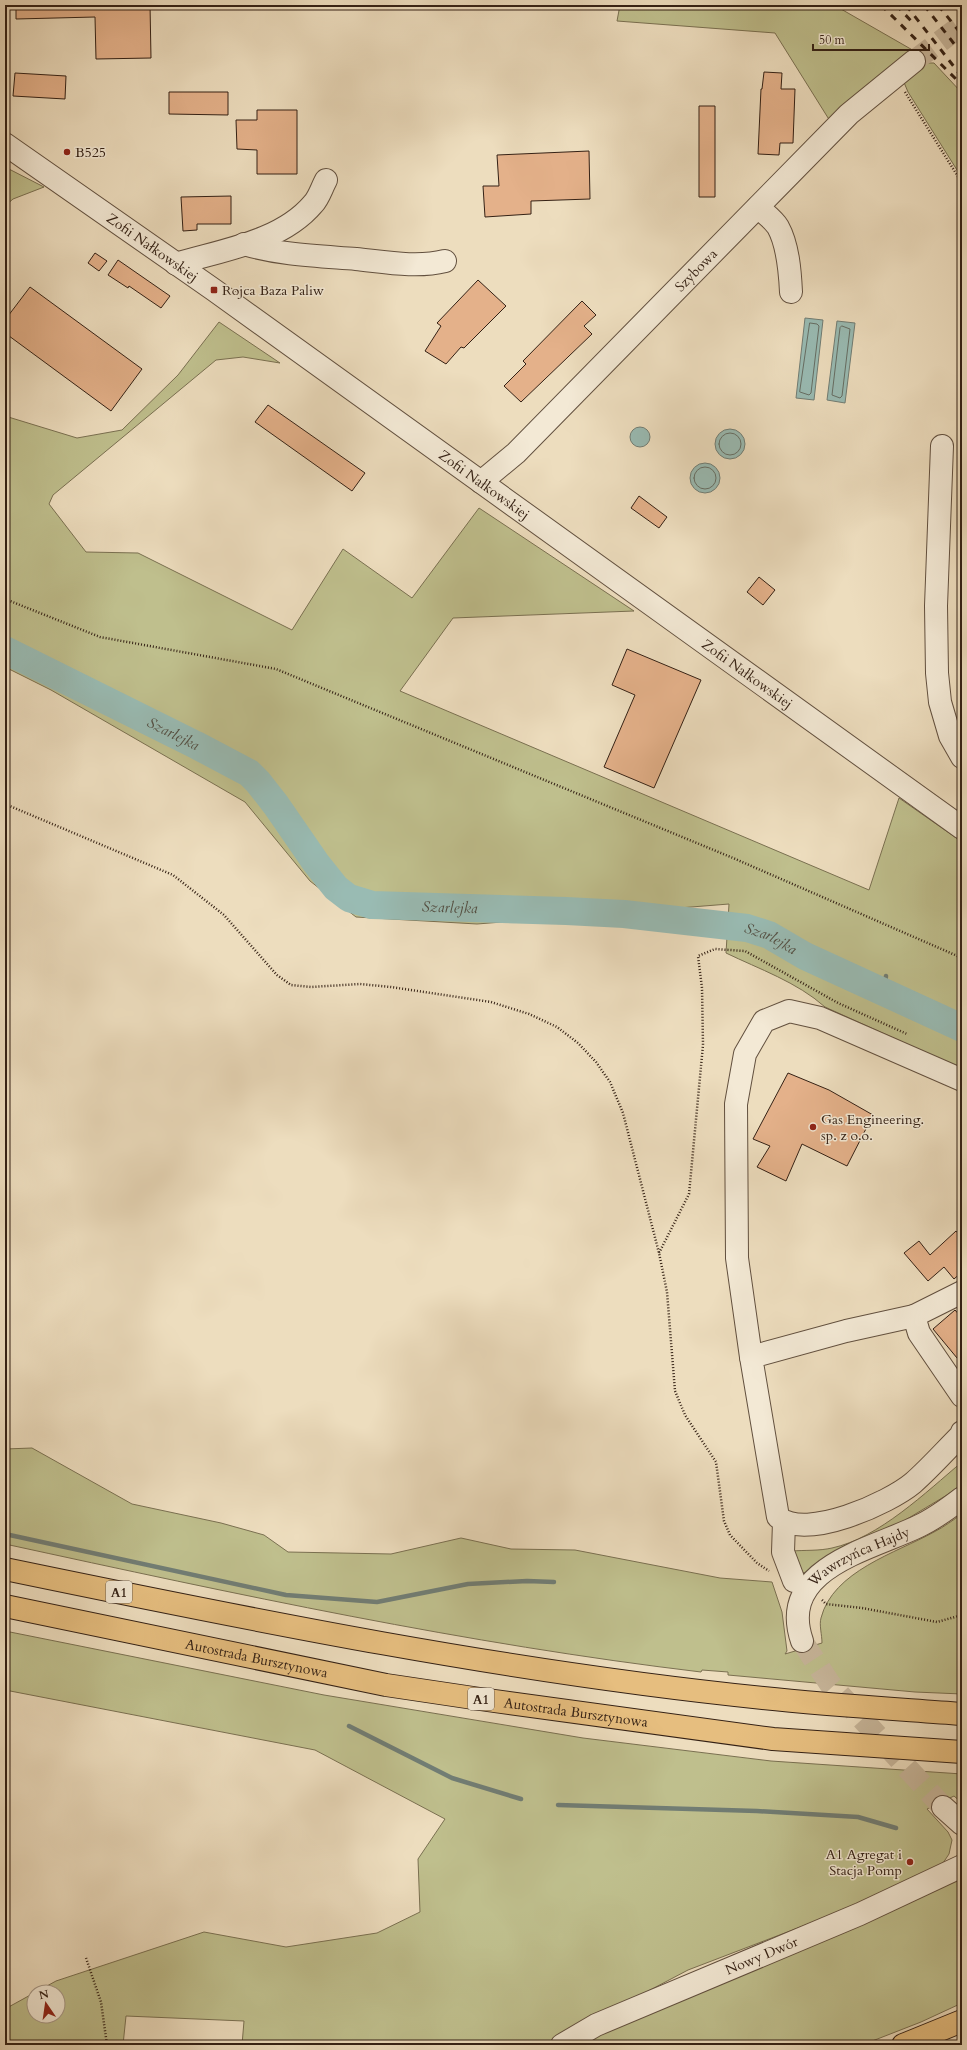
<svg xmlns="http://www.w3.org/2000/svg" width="967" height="2050" font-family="Cardo,serif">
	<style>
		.green { fill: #bfbf8d; stroke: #7a7051 }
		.water { fill: #99bbb3; stroke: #717d74 }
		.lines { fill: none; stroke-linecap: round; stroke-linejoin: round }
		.shore { stroke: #666e64; stroke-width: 1 }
		.stream { stroke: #717d74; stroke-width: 4.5 }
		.river { stroke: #99bbb3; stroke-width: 28 }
		.building { fill: #e4b18a; stroke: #342115 }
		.minor-tunnel { stroke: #c8b79c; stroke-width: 22; stroke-dasharray: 22 11; stroke-linecap: butt }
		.minor-casing { stroke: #62503f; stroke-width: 24 }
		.major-casing { stroke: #342115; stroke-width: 24 }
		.highway-casing { stroke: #342115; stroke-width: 24 }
		.path { stroke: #342115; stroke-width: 2.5; stroke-dasharray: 1 2; stroke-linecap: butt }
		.minor { stroke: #f3e9d5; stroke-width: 22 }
		.major { stroke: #e6be7f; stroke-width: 22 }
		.highway { stroke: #e6be7f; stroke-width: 22 }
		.rail { stroke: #342115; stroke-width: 3; stroke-dasharray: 7 7; stroke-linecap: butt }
		.poi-dot { fill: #8f2418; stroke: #f3e9d5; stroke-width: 1.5 }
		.labels { text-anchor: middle; stroke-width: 3; stroke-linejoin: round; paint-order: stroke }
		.shield { fill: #f3e9d5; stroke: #6d5d4f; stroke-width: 1 }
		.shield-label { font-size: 13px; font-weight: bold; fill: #342115 }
		.poi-label { font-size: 14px; fill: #342115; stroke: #f3e9d5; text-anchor: start }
		.street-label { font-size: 14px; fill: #342115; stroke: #f3e9d5 }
		.water-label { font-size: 15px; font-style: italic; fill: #524f44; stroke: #f3e9d5 }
	</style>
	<rect width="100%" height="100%" fill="#edddbe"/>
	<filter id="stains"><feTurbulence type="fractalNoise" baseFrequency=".005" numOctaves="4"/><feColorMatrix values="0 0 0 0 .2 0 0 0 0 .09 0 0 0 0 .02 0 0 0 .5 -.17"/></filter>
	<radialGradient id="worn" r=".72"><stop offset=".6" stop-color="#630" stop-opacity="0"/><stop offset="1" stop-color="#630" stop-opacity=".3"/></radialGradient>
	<path class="green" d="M 620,5 L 834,5 L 916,52 L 830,121 L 775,33 L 617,21 Z
		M 923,63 L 934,63 L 962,93 L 962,178 L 908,92 L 903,80 Z
		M 5,167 L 44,187 L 13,199 L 5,206 Z
		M 219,322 L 280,363 L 243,357 L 216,360 L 53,495 L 49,504 L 86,552 L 138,553 L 292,630 L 343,549 L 412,598 L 479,508 L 634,611 L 453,618 L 400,691 L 869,890 L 899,798 L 962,842 L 962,1069 L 825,1007 C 797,982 759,969 726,953 L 729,904 L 477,924 L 356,917 L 310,881 L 245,802 L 51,690 L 5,667 L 5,416 L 77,438 L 122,430 L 178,375 Z
		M 32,1448 L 132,1504 L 221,1523 L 264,1535 L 288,1552 L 391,1554 L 461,1538 L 511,1549 L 575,1550 L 720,1578 L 772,1582 L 782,1612 L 787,1651 L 785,1654 L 822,1643 C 822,1635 819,1625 821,1618 C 833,1571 896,1553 934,1532 C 944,1527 953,1520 962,1514 L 962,1694 L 915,1692 L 728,1675 L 728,1672 L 702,1670 L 701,1672 C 466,1644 235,1594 5,1544 L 5,1449 Z
		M 962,1462 L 962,1484 L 947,1495 L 897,1525 L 826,1556 L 807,1573 L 796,1572 L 792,1551 C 805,1550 819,1551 832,1548 C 879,1538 926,1492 962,1462 Z
		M 5,1631 L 324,1695 L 583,1738 L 771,1761 L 962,1774 L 962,1803 L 954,1796 L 927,1809 L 948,1832 L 952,1840 L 949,1854 L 937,1872 L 905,1887 L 688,1970 L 546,2045 L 242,2045 L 244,2021 L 126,2016 L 123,2045 L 5,2045 L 5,2009 L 34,1993 L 34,2016 L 58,2016 L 58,1992 L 36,1992 L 56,1981 L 204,1932 L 286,1947 L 377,1933 L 420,1912 L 418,1859 L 445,1819 L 315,1750 L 5,1690 Z
		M 962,1877 L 962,2003 L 921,2022 L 862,2045 L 573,2045 Z"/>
	<path class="water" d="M 805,318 L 823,320 L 814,400 L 796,398 Z
		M 837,321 L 855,323 L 845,403 L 827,400 Z
		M630 437a10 10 0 1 1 20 0a10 10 0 1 1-20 0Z
		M715 444a15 15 0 1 1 30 0a15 15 0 1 1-30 0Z
		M690 478a15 15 0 1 1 30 0a15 15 0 1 1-30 0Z"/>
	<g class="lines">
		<path class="shore" d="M 810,323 L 817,324 L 819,326 L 811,393 L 809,395 L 800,392 Z
			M 842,326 L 850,329 L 842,396 L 840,398 L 832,395 L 840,328 Z
			M719 444a11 11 0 1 1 22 0a11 11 0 1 1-22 0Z
			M694 478a11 11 0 1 1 22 0a11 11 0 1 1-22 0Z"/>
		<path class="stream" d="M 884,992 L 886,976
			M 5,1534 L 286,1595 L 377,1602 L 468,1584 L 527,1581 L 554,1582
			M 349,1726 L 452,1778 L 521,1799
			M 558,1805 L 757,1811 L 858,1817 L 896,1828"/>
		<path class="river" id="s1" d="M 5,650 L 196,745 L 249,773 L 258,782 L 276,805 L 316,863 L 336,888 L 349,898 L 372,905 L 566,911 L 624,914 L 747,928 L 769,935 L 805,956 L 962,1028"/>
	</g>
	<path class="building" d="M 16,5 L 150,5 L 151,58 L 96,59 L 95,17 L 16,19 Z
		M 764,72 L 782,73 L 781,89 L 795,89 L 793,143 L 780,143 L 779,155 L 758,154 L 761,89 L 762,89 Z
		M 15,73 L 66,76 L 65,99 L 13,96 Z
		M 169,92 L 228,92 L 228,115 L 169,114 Z
		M 699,106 L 715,106 L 715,197 L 699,197 Z
		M 257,110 L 297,110 L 297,174 L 257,174 L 257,150 L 237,149 L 236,120 L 257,120 Z
		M 589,151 L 590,199 L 531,201 L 531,214 L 485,217 L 483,186 L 499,186 L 497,155 Z
		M 231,196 L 231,224 L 197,224 L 197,230 L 183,231 L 181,197 Z
		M 95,253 L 107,261 L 99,271 L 88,263 Z
		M 118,260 L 170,296 L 161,308 L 129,286 L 128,288 L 108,275 Z
		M 478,280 L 506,306 L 464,348 L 461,347 L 446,364 L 425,351 L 441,326 L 437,323 Z
		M 30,287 L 142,369 L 111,411 L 5,333 L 5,320 Z
		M 582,301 L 596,315 L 584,326 L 592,334 L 521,402 L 504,386 L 526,364 L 523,361 Z
		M 268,405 L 365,473 L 352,491 L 255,422 Z
		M 639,496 L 667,517 L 659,528 L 631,508 Z
		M 759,577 L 775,590 L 763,605 L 747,592 Z
		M 627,649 L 701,680 L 654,788 L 604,767 L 635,695 L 612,685 Z
		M 788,1073 L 829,1090 L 873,1115 L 847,1166 L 802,1144 L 786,1181 L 757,1167 L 770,1146 L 753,1139 Z
		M 956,1231 L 962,1238 L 962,1272 L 954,1279 L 944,1267 L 928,1281 L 904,1253 L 919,1241 L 930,1255 Z
		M 955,1310 L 962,1318 L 962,1364 L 933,1329 Z"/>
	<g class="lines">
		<path class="minor-tunnel" d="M 914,61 L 962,25
			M 802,1641 L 830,1684 L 943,1807"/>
		<defs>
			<g id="minor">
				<path id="s2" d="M 5,144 L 214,290 L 962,828"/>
				<path d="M 758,207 C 764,213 773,219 778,227 C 788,245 790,271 791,292"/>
				<path d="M 244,244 C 280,255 318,256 356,259 C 385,262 417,268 445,261"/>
				<path d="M 176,264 C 222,250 281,242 313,204 C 319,198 322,187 326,180"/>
				<path d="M 942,446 L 936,606 L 937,673 L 940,702 L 950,736 L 962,757"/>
				<path id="s3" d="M 481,482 L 516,453 L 849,114 L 914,61"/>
				<path d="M 962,1292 L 914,1316 L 919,1333 L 962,1396"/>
				<path d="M 914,1316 L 846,1331 L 751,1357 L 778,1517 C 806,1541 889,1503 913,1483 C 930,1468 945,1451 961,1435 L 962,1432"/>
				<path d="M 751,1357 L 737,1258 L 736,1104 L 745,1054 L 764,1021 L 789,1011 L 820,1018 L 962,1080"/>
				<path d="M 784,1522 L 783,1552 L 794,1581"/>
				<path id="s4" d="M 802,1641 C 777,1568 870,1550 919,1526 C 934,1519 949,1508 962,1498"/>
				<path d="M 943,1807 L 962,1824"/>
				<path id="s5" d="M 562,2045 L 596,2025 L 860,1914 L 962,1866"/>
			</g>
			<path id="major" d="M 903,2045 L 962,2021"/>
			<g id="highway">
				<path d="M 5,1569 C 256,1621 508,1672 763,1698 C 829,1705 896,1709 962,1714"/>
				<path id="s6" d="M 5,1606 L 386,1685 L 480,1699 L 773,1739 L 962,1752"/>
			</g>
		</defs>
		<use href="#minor" class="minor-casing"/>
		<use href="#major" class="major-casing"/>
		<use href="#highway" class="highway-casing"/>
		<path class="path" d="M 905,92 L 962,183
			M 5,599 L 100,637 L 276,669 L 733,858 L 962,958
			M 5,804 L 173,875 L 224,915 L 277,975 L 291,985 L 311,987 L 360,984 L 391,987 L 491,1002 L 529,1014 L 557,1027 L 578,1043 L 596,1062 L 610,1082 L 623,1113 L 659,1253 L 667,1292 L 675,1391 L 685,1415 L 716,1462 L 724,1521 L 730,1535 L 757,1563 L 769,1571
			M 659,1253 L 689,1194 L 703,1045 L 702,988 L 698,956 L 715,949 L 745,951 L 838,1003 L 907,1034
			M 822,1600 L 826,1604 L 862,1608 L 937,1622 L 962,1615
			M 86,1958 L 101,2002 L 107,2045"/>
		<use href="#minor" class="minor"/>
		<use href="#major" class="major"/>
		<use href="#highway" class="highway"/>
		<path class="rail" d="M 881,5 L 962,85
			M 896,5 L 915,25
			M 906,5 L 962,77
			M 924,5 L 962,54
			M 938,5 L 962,35"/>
	</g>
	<g class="poi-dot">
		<circle cx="67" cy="152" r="4"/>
		<rect x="210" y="286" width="8" height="8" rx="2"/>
		<circle cx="813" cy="1127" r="4"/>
		<circle cx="910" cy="1862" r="4"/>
	</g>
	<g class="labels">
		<g class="shield">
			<rect x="106" y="1581" width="26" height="22" rx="3"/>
			<rect x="468" y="1688" width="26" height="22" rx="3"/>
		</g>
		<g class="shield-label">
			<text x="119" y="1597">A1</text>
			<text x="481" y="1704">A1</text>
		</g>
		<g class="poi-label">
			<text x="75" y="157">B525</text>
			<text x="222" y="295">Rojca Baza Paliw</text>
			<text x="821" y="1124">Gas Engineering.<tspan x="821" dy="16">sp. z o.o.</tspan></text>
			<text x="902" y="1859" text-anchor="end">A1 Agregat i<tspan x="902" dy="16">Stacja Pomp</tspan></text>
		</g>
		<g class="street-label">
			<text dy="5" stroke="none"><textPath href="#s2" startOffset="180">Zofii Nałkowskiej</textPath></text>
			<text dy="5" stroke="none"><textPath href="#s3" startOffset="302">Szybowa</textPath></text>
			<text dy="5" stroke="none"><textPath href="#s2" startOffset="588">Zofii Nałkowskiej</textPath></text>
			<text dy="5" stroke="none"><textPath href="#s2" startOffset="912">Zofii Nałkowskiej</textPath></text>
			<text dy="5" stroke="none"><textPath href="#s4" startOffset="117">Wawrzyńca Hajdy</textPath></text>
			<text dy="5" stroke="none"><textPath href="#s6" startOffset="257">Autostrada Bursztynowa</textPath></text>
			<text dy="5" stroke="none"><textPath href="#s6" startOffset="581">Autostrada Bursztynowa</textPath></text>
			<text dy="5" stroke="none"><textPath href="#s5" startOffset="219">Nowy Dwór</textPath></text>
		</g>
		<g class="water-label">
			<text dy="5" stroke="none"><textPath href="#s1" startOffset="188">Szarlejka</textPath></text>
			<text dy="5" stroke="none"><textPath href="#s1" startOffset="536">Szarlejka</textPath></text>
			<text dy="5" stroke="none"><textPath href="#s1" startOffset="860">Szarlejka</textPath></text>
		</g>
	</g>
	<rect width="967" height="2050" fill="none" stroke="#edddbe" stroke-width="20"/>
	<rect x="6" y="6" width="955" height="2038" fill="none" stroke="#342115" stroke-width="2"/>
	<rect x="10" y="10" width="947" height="2030" fill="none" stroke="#342115"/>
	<g transform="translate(46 2004) rotate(347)"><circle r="19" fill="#f3e9d5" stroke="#a79988"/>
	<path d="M0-3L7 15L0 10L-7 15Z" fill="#8f2418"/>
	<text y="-6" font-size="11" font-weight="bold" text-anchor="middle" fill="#342115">N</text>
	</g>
	<path d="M813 44v6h116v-6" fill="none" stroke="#342115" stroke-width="2"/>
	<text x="819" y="44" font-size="12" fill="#342115" stroke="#f3e9d5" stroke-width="3" paint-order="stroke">50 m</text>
	<rect width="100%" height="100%" filter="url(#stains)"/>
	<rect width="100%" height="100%" fill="url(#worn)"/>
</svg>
